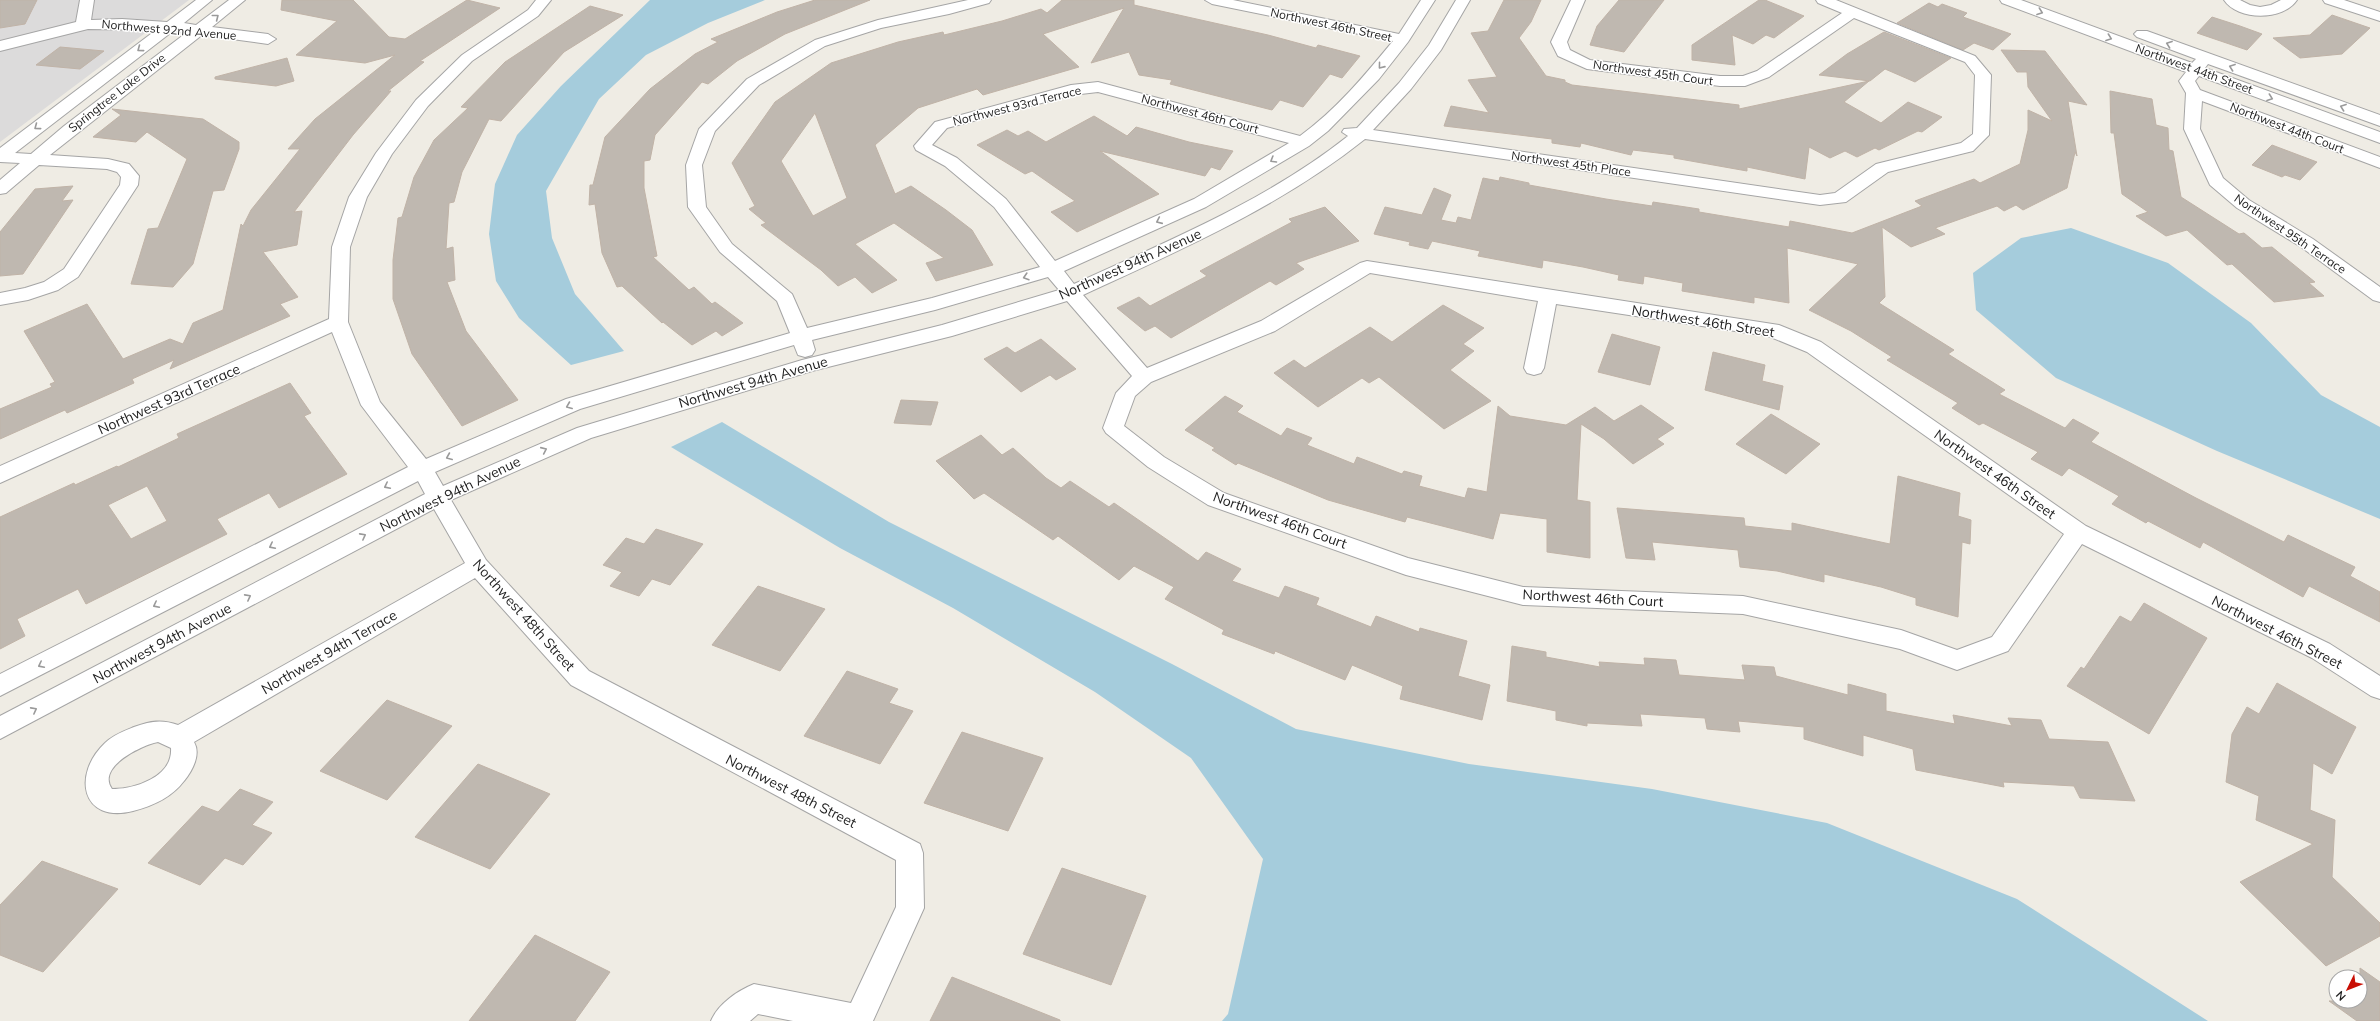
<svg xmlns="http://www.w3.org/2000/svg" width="2380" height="1021" font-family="Mulish,sans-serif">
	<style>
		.residential { fill: #dcdbdb }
		.water { fill: #a5ccdc }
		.building { fill: #bfb8b0; stroke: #c0b3a7; fill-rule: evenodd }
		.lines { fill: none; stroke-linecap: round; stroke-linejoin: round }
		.minor-casing { stroke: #a5a5a5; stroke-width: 2 }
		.minor { fill: #fff; fill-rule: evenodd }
		.oneway { stroke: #9a9a9a }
		.labels { text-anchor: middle; stroke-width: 3; stroke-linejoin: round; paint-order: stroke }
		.far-street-label { font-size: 12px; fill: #1e1e1e; stroke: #fff }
		.street-label { font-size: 14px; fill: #1e1e1e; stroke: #fff }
	</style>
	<rect width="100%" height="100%" fill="#efece4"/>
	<path class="residential" d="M 0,0 L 189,0 L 0,142 Z"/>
	<path class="water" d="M 650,0 L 765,0 L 708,23 L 646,55 L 599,99 L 546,191 L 552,238 L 575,294 L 624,351 L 571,365 L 519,318 L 496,281 L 489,234 L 495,184 L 517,135 L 561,86 Z
		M 2071,228 L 2168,263 L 2251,323 L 2321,395 L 2380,427 L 2380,519 L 2217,451 L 2056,378 L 1976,310 L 1973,273 L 2021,238 Z
		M 722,422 L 889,522 L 1172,664 L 1296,729 L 1469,764 L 1652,789 L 1827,823 L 2017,899 L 2208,1021 L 1222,1021 L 1228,1014 L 1263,859 L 1191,758 L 1095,692 L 953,608 L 840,548 L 671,447 Z"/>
	<path class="building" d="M 0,0 L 37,0 L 25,24 L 0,28 Z
		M 282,0 L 353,0 L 389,37 L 405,39 L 467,0 L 500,8 L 420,61 L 424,62 L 388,91 L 391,91 L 353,135 L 294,212 L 302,211 L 297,245 L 263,252 L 298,297 L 280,304 L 290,316 L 170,369 L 174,360 L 132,379 L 134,383 L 67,413 L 65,410 L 0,439 L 0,409 L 52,387 L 50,384 L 55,382 L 24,331 L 87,304 L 123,359 L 170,339 L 183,344 L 193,323 L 223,310 L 241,224 L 243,226 L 251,210 L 300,149 L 288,149 L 315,119 L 395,55 L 365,63 L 296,55 L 337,21 L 281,10 Z
		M 815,0 L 870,0 L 785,34 L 737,61 L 708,84 L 702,82 L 655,135 L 650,160 L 644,161 L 644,188 L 657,256 L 653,257 L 689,290 L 694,287 L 712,304 L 715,302 L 743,323 L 722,336 L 716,331 L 692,345 L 663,322 L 662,323 L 622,286 L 617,287 L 602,253 L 595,204 L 589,205 L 590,185 L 593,185 L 605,137 L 650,89 L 695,54 L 718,42 L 711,39 L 777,12 Z
		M 1062,0 L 1134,0 L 1134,5 L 1268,35 L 1316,48 L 1318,45 L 1360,56 L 1342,78 L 1330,74 L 1303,107 L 1280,100 L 1272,110 L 1170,84 L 1172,80 L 1139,75 L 1129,52 L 1091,63 L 1124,8 L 1043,34 L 1079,67 L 983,95 L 977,89 L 918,108 L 875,145 L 895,194 L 911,186 L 946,210 L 972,230 L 993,265 L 936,281 L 926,263 L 944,258 L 894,223 L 855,244 L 897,280 L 872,293 L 855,277 L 838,286 L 821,270 L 761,225 L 766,223 L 749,209 L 755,206 L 732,163 L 775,102 L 831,63 L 898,42 L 943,32 L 944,35 L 1002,21 L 1041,9 L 1047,13 ZM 815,113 L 847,198 L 813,216 L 781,161 Z
		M 1504,0 L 1541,0 L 1531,22 L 1519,38 L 1546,76 L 1565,80 L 1565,82 L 1572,85 L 1739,105 L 1739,109 L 1869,81 L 1844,102 L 1881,123 L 1908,102 L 1942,117 L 1922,132 L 1918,131 L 1879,150 L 1875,148 L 1857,157 L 1845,151 L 1830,158 L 1809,147 L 1805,179 L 1747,167 L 1747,171 L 1674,158 L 1674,155 L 1633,150 L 1631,155 L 1581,143 L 1580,147 L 1552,143 L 1552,139 L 1444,126 L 1451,106 L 1489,113 L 1468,80 L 1497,77 L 1471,33 L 1488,31 Z
		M 1619,0 L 1664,0 L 1624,52 L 1590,45 L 1597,26 Z
		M 1759,0 L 1765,0 L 1804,16 L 1774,38 L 1766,35 L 1753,44 L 1732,35 L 1735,65 L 1692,60 L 1692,45 Z
		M 1929,3 L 1938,7 L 1942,4 L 1967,13 L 1963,17 L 2011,34 L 1993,50 L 1974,43 L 1963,50 L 1897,23 Z
		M 590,6 L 623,15 L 564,52 L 501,121 L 489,119 L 462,172 L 454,202 L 449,203 L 446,249 L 453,247 L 455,280 L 447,282 L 466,331 L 518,400 L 462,426 L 412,354 L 393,299 L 393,260 L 398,218 L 402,217 L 414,177 L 434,140 L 468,108 L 461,107 L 505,62 Z
		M 2332,15 L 2370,28 L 2342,54 L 2300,58 L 2273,38 L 2310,35 Z
		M 2212,17 L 2240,26 L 2262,34 L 2247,50 L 2197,33 Z
		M 1884,32 L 1951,58 L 1915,82 L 1885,69 L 1870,81 L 1819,75 L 1847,54 Z
		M 60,47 L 104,51 L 80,69 L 36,65 Z
		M 2001,50 L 2045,51 L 2087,105 L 2068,101 L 2077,156 L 2075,152 L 2067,188 L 2023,210 L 2016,205 L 2004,211 L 1997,206 L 1935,228 L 1945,234 L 1911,247 L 1882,227 L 1885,297 L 1879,303 L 1954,350 L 1948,354 L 2005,390 L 1999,394 L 2065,428 L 2073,419 L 2099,433 L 2091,442 L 2196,498 L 2284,542 L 2288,535 L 2355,567 L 2350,576 L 2380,592 L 2380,622 L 2309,586 L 2303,597 L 2203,542 L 2200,548 L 2148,521 L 2146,523 L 2112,504 L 2119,496 L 2069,468 L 2062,476 L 2031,459 L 2038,452 L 1983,423 L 1979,425 L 1952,408 L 1958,403 L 1887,360 L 1892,357 L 1851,331 L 1809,310 L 1858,264 L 1787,248 L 1789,303 L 1754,297 L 1754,303 L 1682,291 L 1683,283 L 1644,276 L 1643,284 L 1618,280 L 1619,275 L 1583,267 L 1543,260 L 1542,268 L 1478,256 L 1480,251 L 1432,241 L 1428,249 L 1409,245 L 1410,242 L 1374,234 L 1385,207 L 1422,215 L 1434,188 L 1451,195 L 1441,220 L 1456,223 L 1458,217 L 1471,220 L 1483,178 L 1499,181 L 1500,177 L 1529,183 L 1529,185 L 1606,199 L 1652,206 L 1653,202 L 1699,209 L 1699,212 L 1789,227 L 1790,221 L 1852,233 L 1922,206 L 1915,201 L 1974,179 L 1980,183 L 2020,164 L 2028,130 L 2028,110 L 2052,121 L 2028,87 L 2027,72 L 2017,72 Z
		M 287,58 L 294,81 L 276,86 L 215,79 L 215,77 Z
		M 2110,91 L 2152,99 L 2156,125 L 2168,128 L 2169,150 L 2173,151 L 2181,197 L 2239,234 L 2244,233 L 2262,248 L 2272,247 L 2315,282 L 2309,283 L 2324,296 L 2274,302 L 2232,264 L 2227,265 L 2187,230 L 2166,236 L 2136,216 L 2148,212 L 2122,194 L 2114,133 L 2111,133 Z
		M 112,109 L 203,119 L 239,142 L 239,149 L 224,190 L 213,191 L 193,264 L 173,287 L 131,284 L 148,229 L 158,228 L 187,159 L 147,132 L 136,142 L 93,137 L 121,115 Z
		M 1094,116 L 1127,136 L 1136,127 L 1189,142 L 1233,151 L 1220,170 L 1211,167 L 1205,176 L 1100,151 L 1159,194 L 1077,232 L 1051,212 L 1075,201 L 1032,171 L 1025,174 L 977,145 L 1007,130 L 1018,136 L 1028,131 L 1046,142 Z
		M 2272,145 L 2317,162 L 2300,180 L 2285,175 L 2282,177 L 2252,165 Z
		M 73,186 L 62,201 L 73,200 L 23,274 L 0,276 L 0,232 L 35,189 Z
		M 1325,207 L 1359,241 L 1296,263 L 1304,269 L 1276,285 L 1270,281 L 1171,338 L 1155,326 L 1145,331 L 1117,308 L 1139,297 L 1150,306 L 1207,276 L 1200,271 L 1292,222 L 1289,219 Z
		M 1443,305 L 1484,328 L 1463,344 L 1474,351 L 1450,370 L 1491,401 L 1444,429 L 1379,377 L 1369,383 L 1362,378 L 1318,407 L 1274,373 L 1294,360 L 1305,368 L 1370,327 L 1392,342 Z
		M 1612,334 L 1660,347 L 1650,385 L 1598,372 Z
		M 1041,339 L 1076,369 L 1056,380 L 1050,375 L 1021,392 L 984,359 L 1007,347 L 1015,353 Z
		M 1713,352 L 1765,365 L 1762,381 L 1783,386 L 1779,410 L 1705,390 Z
		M 290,383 L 311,413 L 304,416 L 347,474 L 279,508 L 269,493 L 217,519 L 227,534 L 86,604 L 78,589 L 17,619 L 25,636 L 0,649 L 0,517 L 74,483 L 75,485 L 117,466 L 118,467 L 179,438 L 177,434 ZM 147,486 L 167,521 L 131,539 L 108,505 Z
		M 1225,396 L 1243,406 L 1237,412 L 1281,436 L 1287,428 L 1312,438 L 1307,445 L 1354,464 L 1357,457 L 1402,474 L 1404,471 L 1422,476 L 1419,486 L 1465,498 L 1468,488 L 1487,492 L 1498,406 L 1510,416 L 1566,425 L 1595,407 L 1614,421 L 1641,405 L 1674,428 L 1657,439 L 1664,444 L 1633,464 L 1604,439 L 1581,424 L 1577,500 L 1590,502 L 1590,558 L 1547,552 L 1547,519 L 1500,513 L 1493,539 L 1407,517 L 1405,522 L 1328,500 L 1238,463 L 1236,465 L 1212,450 L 1215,448 L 1185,430 Z
		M 901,400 L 938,402 L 931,425 L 894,423 Z
		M 1771,414 L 1820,444 L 1786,474 L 1736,444 Z
		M 981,435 L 1002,455 L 1013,448 L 1046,478 L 1061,488 L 1070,481 L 1109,507 L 1114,503 L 1198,561 L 1206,552 L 1241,569 L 1232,581 L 1279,598 L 1285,586 L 1319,598 L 1316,605 L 1371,627 L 1376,616 L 1419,632 L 1420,628 L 1467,641 L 1458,676 L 1490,685 L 1482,720 L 1400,699 L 1403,686 L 1352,665 L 1345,680 L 1275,651 L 1274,654 L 1222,634 L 1224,630 L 1165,599 L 1174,587 L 1134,566 L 1119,580 L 1058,536 L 1053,540 L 984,493 L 974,499 L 936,461 Z
		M 1898,476 L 1960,493 L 1958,516 L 1971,520 L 1970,544 L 1962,542 L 1958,617 L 1916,605 L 1916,598 L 1881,587 L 1824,574 L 1824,582 L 1777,571 L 1740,567 L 1738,550 L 1652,542 L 1655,560 L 1626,558 L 1617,508 L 1744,518 L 1745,526 L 1792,531 L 1792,523 L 1890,544 Z
		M 656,529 L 703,544 L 670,585 L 652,579 L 639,596 L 610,586 L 622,572 L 603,565 L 626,538 L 644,544 Z
		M 758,586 L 825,609 L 780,671 L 712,645 Z
		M 2144,603 L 2207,638 L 2149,734 L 2067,686 L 2081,667 L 2084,669 L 2120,616 L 2131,622 Z
		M 1512,646 L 1546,652 L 1546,657 L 1600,667 L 1599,662 L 1645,665 L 1644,658 L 1676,660 L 1679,675 L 1745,680 L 1742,665 L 1774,667 L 1776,676 L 1848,695 L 1848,684 L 1886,694 L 1886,711 L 1955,724 L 1953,715 L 2012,726 L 2008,718 L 2041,720 L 2049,739 L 2108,742 L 2135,801 L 2080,798 L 2074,786 L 2003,782 L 2004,787 L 1916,770 L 1913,749 L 1863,735 L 1863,756 L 1804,739 L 1804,727 L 1738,721 L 1740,732 L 1707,729 L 1705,718 L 1640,714 L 1642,726 L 1587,723 L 1587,726 L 1556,720 L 1556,711 L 1507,701 Z
		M 847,671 L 898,689 L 889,703 L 913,711 L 880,764 L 804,736 Z
		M 2277,683 L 2356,727 L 2332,774 L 2313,763 L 2310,810 L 2335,820 L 2332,877 L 2380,923 L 2380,936 L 2326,966 L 2240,882 L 2313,844 L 2256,820 L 2259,796 L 2226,782 L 2232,734 L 2247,707 L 2259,714 Z
		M 387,700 L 452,726 L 387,800 L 320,771 Z
		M 962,732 L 1043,758 L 1008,831 L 924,803 Z
		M 478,764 L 550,794 L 490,869 L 415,837 Z
		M 240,789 L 273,802 L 252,825 L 272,833 L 243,865 L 225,858 L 200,885 L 148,863 L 202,806 L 218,812 Z
		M 42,861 L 118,889 L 43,972 L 0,955 L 0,905 Z
		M 1062,868 L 1146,896 L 1111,985 L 1023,954 Z
		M 535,935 L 610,972 L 575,1021 L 469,1021 Z
		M 2360,968 L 2380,982 L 2380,1021 L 2357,1021 L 2329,1001 L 2360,1001 Z
		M 952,977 L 1060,1020 L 1060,1021 L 930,1021 Z"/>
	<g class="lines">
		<defs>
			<path id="minor" d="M 80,0 L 94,0 L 91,20 L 122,19 L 167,22 L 196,0 L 212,0 L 184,23 L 196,25 L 229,0 L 245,0 L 212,27 L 268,34 L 276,39 L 268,44 L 202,35 L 50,155 L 108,159 L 129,164 L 139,176 L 138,185 L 78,277 L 58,290 L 28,300 L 0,305 L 0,293 L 25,288 L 44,282 L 64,269 L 120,185 L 121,177 L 117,172 L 107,169 L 39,165 L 6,193 L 0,194 L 0,180 L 20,163 L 0,162 L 0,148 L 156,30 L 88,29 L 0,51 L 0,41 L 76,22 ZM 173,31 L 186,33 L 64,126 L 31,154 L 15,153 Z
				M 536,0 L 551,0 L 538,16 L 472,61 L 428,106 L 392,154 L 367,197 L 350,247 L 348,322 L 380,402 L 426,459 L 566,399 L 790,333 L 777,301 L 720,252 L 688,207 L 686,165 L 699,129 L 747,79 L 815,40 L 878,20 L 968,0 L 991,0 L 989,3 L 949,14 L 881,28 L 825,46 L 759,85 L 715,131 L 702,165 L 706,207 L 732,244 L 792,294 L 807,328 L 932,298 L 1040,267 L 994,207 L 945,166 L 916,150 L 914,146 L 935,122 L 1071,85 L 1098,82 L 1300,136 C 1336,110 1365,75 1393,41 L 1212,4 L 1205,0 L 1233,0 L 1399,34 L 1421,0 L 1435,0 L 1408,42 L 1379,79 L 1328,131 L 1309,146 L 1206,207 L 1064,271 L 1074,284 C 1168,241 1266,201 1348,136 L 1342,132 L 1344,129 L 1357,128 L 1399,83 L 1429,45 L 1456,0 L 1470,0 L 1441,50 L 1411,89 L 1373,130 L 1820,195 L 1835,193 L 1876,164 L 1961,143 L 1973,134 L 1975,75 L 1965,62 L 1854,18 L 1769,77 L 1745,86 L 1720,86 L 1587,69 L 1558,56 L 1551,42 L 1571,0 L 1585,0 L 1567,42 L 1570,50 L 1590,60 L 1720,76 L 1743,76 L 1757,71 L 1842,13 L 1818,3 L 1816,0 L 1836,0 L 1975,56 L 1991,75 L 1989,135 L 1973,151 L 1888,172 L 1846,202 L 1820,205 L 1365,139 C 1280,207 1180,250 1083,295 L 1147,368 L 1261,321 L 1360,263 L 1367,261 L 1779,325 L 1821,342 L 2086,526 L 2330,644 L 2380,676 L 2380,699 L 2371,696 L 2312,658 L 2082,544 L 2008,651 L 1957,670 L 1900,649 L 1743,614 L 1523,605 L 1406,575 L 1208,505 L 1148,467 L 1106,433 L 1103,428 L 1116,393 L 1132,376 L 1067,301 L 952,336 L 812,371 L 591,438 L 451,500 L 486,560 L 589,671 L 920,844 L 923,853 L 924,908 L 873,1021 L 793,1021 L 758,1014 L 750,1021 L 711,1021 C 718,1004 737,991 754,984 L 851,1003 L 896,907 L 896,860 L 571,685 L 475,578 L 194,742 C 201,754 193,770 184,781 C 172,797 153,806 133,811 C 81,824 72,774 105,743 C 113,735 124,731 134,727 C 150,721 162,719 178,725 L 465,563 L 434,509 L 0,739 L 0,716 L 425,494 L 418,481 L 0,696 L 0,674 L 408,467 L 361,405 L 332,332 L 0,483 L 0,466 L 329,319 L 332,247 L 349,197 L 376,153 L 416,100 L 462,55 L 528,10 ZM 1098,92 L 1289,143 L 1194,199 L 1055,261 L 1006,199 L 957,158 L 932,145 L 947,128 L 1072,95 ZM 1370,273 L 1538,301 L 1524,368 L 1527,373 L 1534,375 L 1541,373 L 1544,368 L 1556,304 L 1768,336 L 1807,352 L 2064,534 L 1992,637 L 1957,650 L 1901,630 L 1743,596 L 1523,587 L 1408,558 L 1224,493 L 1164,457 L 1124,426 L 1135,396 L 1151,382 L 1275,331 ZM 1048,277 L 1059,290 L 942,325 L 802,360 L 577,428 L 443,486 L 435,472 L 580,409 L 794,345 L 798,355 L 805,357 L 812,355 L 815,350 L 812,340 L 935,310 ZM 158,742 L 171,748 C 173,777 135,789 112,789 C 96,767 142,745 158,742 Z
				M 2000,0 L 2021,0 L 2192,63 L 2196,59 L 2137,37 L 2134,34 L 2137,31 L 2147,31 L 2380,115 L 2380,126 L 2208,64 L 2205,68 L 2380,132 L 2380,143 L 2199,76 L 2195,81 L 2200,90 L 2380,157 L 2380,168 L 2202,101 L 2200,129 L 2223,178 L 2249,200 L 2313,239 L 2380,287 L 2380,302 L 2373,300 L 2301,247 L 2237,208 L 2210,185 L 2184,129 L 2186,93 L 2179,81 L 2186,72 L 2002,3 Z
				M 2224,0 L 2240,0 L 2250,5 L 2260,7 L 2271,5 L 2281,0 L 2297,0 C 2283,21 2238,21 2224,0 Z
				M 2323,0 L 2344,0 L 2380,12 L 2380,21 L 2325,3 Z"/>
		</defs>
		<use href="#minor" class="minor-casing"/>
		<use href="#minor" class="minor"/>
	</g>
	<defs><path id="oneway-chevron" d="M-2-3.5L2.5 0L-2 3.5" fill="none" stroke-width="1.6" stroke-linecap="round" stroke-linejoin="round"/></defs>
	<g class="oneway">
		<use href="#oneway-chevron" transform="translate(2040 12) rotate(20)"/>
		<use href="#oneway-chevron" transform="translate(216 17) rotate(-38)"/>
		<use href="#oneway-chevron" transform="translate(2109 38) rotate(20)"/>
		<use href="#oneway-chevron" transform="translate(2169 44) rotate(-160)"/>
		<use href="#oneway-chevron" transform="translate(140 49) rotate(143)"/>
		<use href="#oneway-chevron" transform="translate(1381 66) rotate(129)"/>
		<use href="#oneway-chevron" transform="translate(2232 67) rotate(-160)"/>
		<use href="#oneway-chevron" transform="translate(2270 98) rotate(20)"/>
		<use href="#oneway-chevron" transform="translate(2343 107) rotate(-160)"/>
		<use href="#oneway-chevron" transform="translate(37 127) rotate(143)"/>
		<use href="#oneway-chevron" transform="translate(1273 160) rotate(149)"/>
		<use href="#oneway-chevron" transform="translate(1159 221) rotate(156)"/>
		<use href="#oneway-chevron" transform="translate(1026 277) rotate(163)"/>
		<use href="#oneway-chevron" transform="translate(569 406) rotate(158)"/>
		<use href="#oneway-chevron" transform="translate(544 450) rotate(-24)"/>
		<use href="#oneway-chevron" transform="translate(449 457) rotate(157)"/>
		<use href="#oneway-chevron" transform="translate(387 486) rotate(153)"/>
		<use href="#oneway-chevron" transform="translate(363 536) rotate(-28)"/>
		<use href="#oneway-chevron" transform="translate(272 546) rotate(153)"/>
		<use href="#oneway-chevron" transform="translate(248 597) rotate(-28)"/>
		<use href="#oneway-chevron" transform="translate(156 605) rotate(153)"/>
		<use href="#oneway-chevron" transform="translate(41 665) rotate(153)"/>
		<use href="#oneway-chevron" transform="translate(34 710) rotate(-28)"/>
	</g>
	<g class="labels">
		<g class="far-street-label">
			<text transform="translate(1331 25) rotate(12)" y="4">Northwest 46th Street</text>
			<text transform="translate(169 30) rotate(5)" y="4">Northwest 92nd Avenue</text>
			<text transform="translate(2194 69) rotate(20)" y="4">Northwest 44th Street</text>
			<text transform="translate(1653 73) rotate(8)" y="4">Northwest 45th Court</text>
			<text transform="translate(117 93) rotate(-38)" y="4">Springtree Lake Drive</text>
			<text transform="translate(1017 106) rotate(-14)" y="4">Northwest 93rd Terrace</text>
			<text transform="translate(1200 114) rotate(15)" y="4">Northwest 46th Court</text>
			<text transform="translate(2287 128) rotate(21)" y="4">Northwest 44th Court</text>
			<text transform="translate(1571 164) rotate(8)" y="4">Northwest 45th Place</text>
			<text transform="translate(2290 234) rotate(34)" y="4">Northwest 95th Terrace</text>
		</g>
		<g class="street-label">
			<text transform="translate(1130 264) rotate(-24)" y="5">Northwest 94th Avenue</text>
			<text transform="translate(1703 321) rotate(9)" y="5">Northwest 46th Street</text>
			<text transform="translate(753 382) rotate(-16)" y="5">Northwest 94th Avenue</text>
			<text transform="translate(169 399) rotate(-24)" y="5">Northwest 93rd Terrace</text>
			<text transform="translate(1995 474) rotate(35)" y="5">Northwest 46th Street</text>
			<text transform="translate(450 494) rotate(-26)" y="5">Northwest 94th Avenue</text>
			<text transform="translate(1280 520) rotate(20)" y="5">Northwest 46th Court</text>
			<text transform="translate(1593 598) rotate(3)" y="5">Northwest 46th Court</text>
			<text transform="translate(524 615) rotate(48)" y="5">Northwest 48th Street</text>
			<text transform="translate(2277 632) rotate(27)" y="5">Northwest 46th Street</text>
			<text transform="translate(162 643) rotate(-28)" y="5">Northwest 94th Avenue</text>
			<text transform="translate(329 652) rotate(-30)" y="5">Northwest 94th Terrace</text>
			<text transform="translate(791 791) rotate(27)" y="5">Northwest 48th Street</text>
		</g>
	</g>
	<g transform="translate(2348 989) rotate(227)"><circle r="19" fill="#ffffff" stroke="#a5a5a5"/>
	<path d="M0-3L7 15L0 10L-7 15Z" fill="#c80e04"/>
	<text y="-6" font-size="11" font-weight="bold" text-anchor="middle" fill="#1e1e1e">N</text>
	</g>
</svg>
